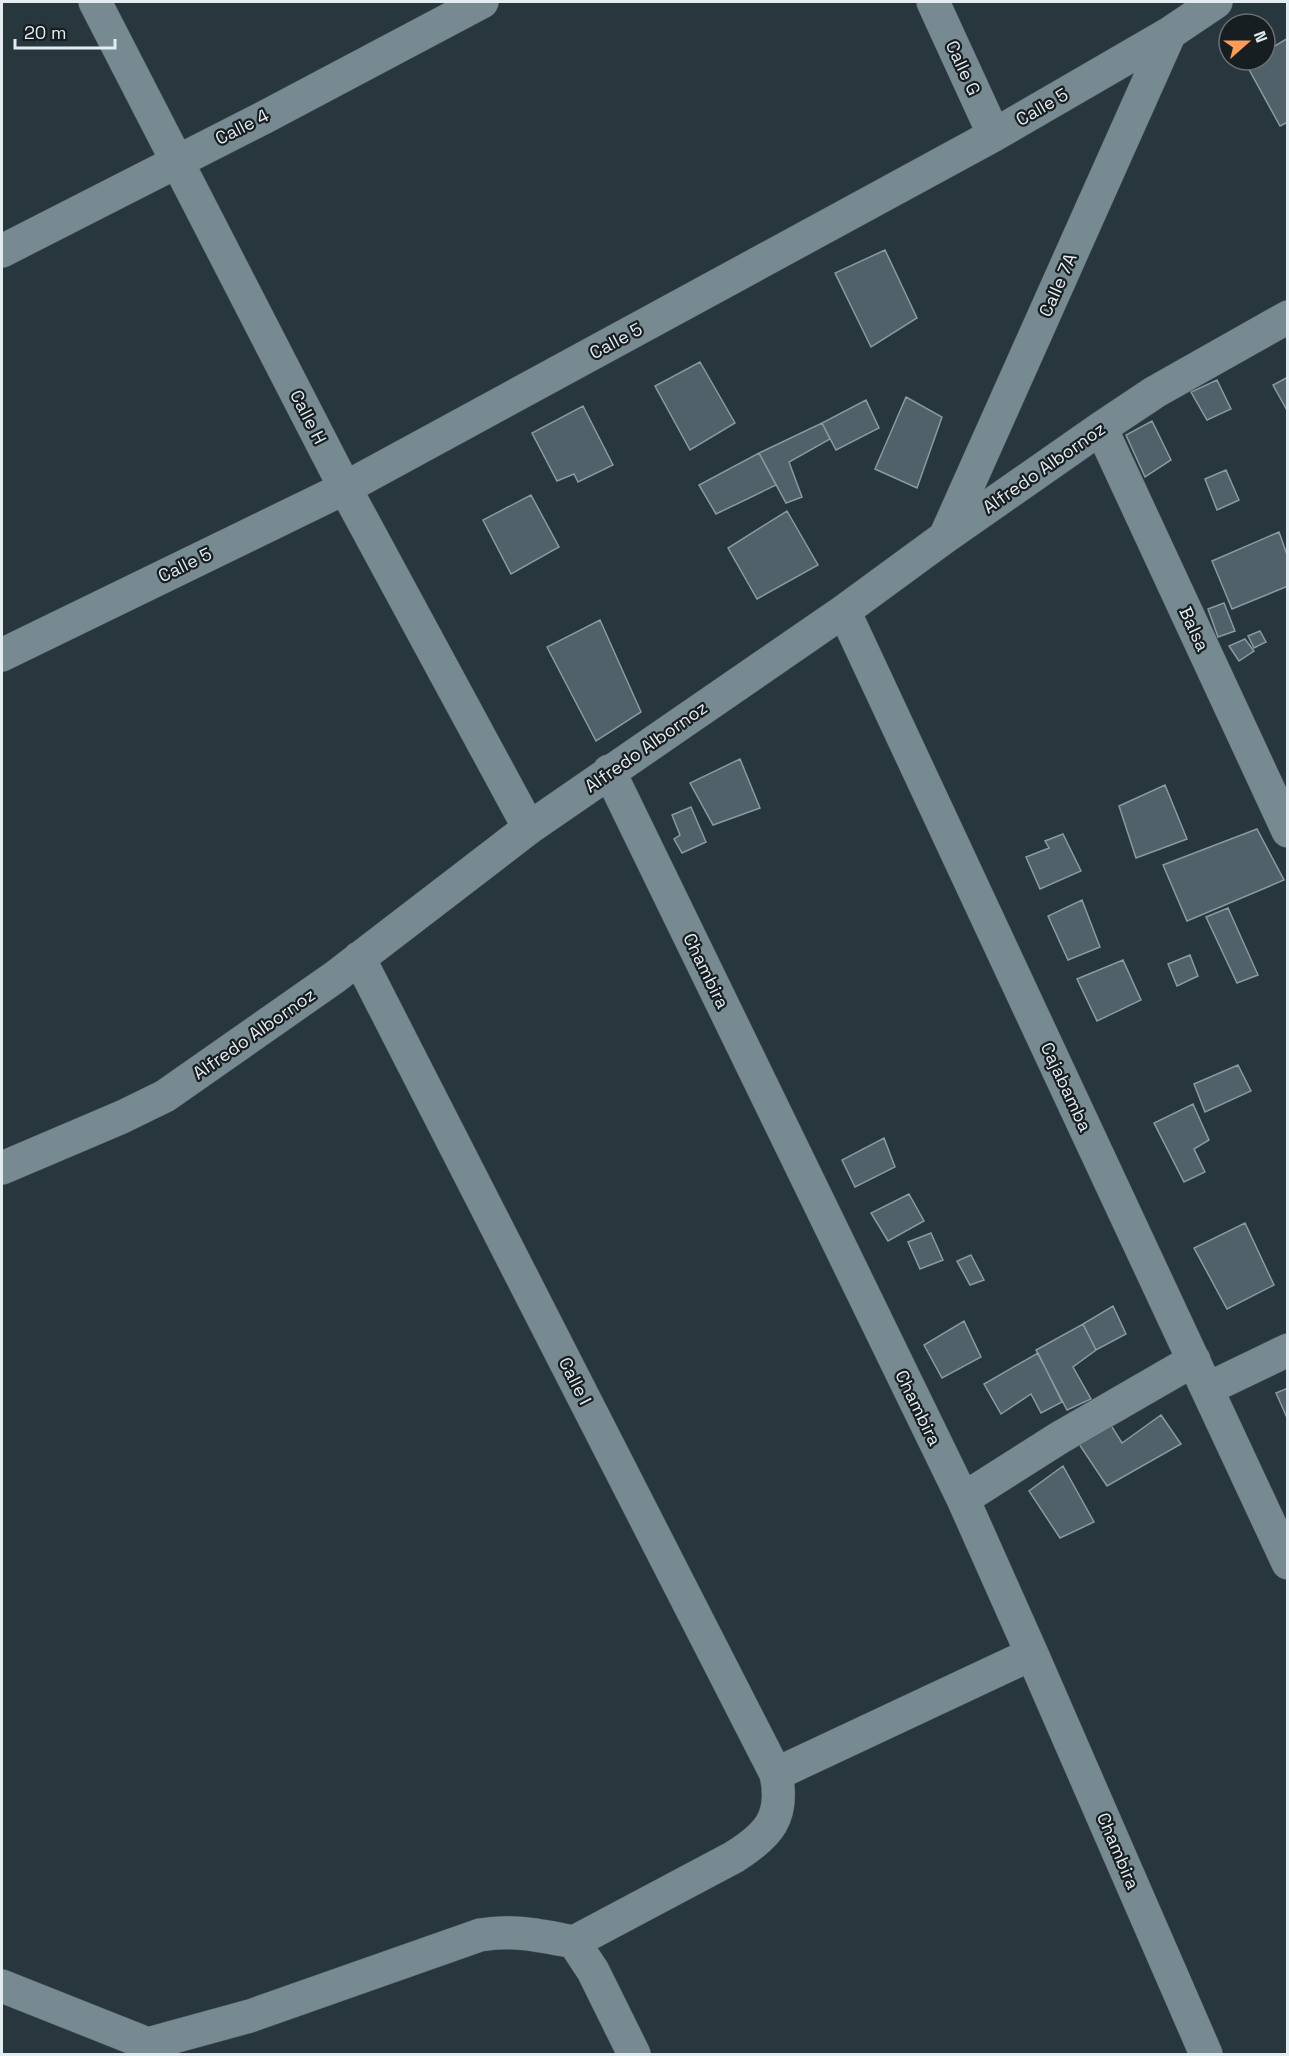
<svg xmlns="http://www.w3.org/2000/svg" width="1289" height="2056" font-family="'Space Grotesk',sans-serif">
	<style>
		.building { fill: #516169; stroke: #899aa2; stroke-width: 1.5 }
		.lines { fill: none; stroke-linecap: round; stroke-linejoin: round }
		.street-casing { stroke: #47545a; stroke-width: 34 }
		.street { stroke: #788a91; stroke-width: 33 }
		.labels { text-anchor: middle; stroke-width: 4.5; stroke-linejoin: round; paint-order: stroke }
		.street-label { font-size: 18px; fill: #e3ecf1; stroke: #171e21 }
	</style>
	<rect width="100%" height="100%" fill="#28373e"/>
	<path class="building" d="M 1288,38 L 1288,122 L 1280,126 L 1246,64 L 1252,60 L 1265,60 L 1265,52 Z
		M 885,250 L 917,318 L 871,347 L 835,273 Z
		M 700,362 L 735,423 L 690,450 L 655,386 Z
		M 1288,377 L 1288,412 L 1273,385 Z
		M 1217,380 L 1231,409 L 1207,420 L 1191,392 Z
		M 906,397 L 942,417 L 917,488 L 875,469 Z
		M 866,400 L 879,428 L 836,450 L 822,423 Z
		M 583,406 L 613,465 L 578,482 L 574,474 L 557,481 L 532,433 Z
		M 1152,421 L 1171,460 L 1145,477 L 1126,435 Z
		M 822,423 L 830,439 L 789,462 L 802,497 L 786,503 L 759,453 Z
		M 759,453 L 776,485 L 716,514 L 699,485 Z
		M 1226,470 L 1239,500 L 1217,510 L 1205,479 Z
		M 531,495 L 559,547 L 511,574 L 483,520 Z
		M 787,511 L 818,565 L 757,599 L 728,548 Z
		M 1279,532 L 1286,552 L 1288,551 L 1288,586 L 1232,609 L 1212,561 Z
		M 1224,603 L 1235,631 L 1218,637 L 1208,609 Z
		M 600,620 L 641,712 L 596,741 L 547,647 Z
		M 1260,631 L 1266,642 L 1254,648 L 1248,636 Z
		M 1245,639 L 1254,651 L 1239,661 L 1229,646 Z
		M 740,759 L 760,808 L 713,825 L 690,783 Z
		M 1165,785 L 1187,839 L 1136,858 L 1119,806 Z
		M 691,807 L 706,842 L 682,853 L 674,839 L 680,835 L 672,815 Z
		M 1257,829 L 1284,880 L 1187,921 L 1163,865 Z
		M 1063,834 L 1081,871 L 1040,889 L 1026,857 L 1049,848 L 1045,841 Z
		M 1082,900 L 1100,947 L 1068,960 L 1048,916 Z
		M 1228,908 L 1258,975 L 1237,983 L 1206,917 Z
		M 1190,955 L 1198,976 L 1177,986 L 1168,964 Z
		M 1123,960 L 1141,1000 L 1097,1021 L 1077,979 Z
		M 1238,1065 L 1251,1091 L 1205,1112 L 1194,1084 Z
		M 1193,1104 L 1209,1140 L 1194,1149 L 1205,1172 L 1184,1182 L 1154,1123 Z
		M 884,1138 L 895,1167 L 855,1187 L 842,1160 Z
		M 909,1194 L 924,1221 L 888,1241 L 871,1213 Z
		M 1245,1223 L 1274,1285 L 1227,1309 L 1194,1248 Z
		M 931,1233 L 943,1260 L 920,1269 L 908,1242 Z
		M 971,1255 L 984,1280 L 970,1285 L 957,1261 Z
		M 1113,1306 L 1126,1334 L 1096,1350 L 1083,1324 Z
		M 964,1321 L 981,1357 L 942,1378 L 924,1345 Z
		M 1083,1324 L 1096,1350 L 1073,1367 L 1091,1399 L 1067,1410 L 1036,1350 Z
		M 1038,1353 L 1062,1402 L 1041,1413 L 1031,1394 L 1001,1414 L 984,1384 Z
		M 1288,1388 L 1288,1420 L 1276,1393 Z
		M 1161,1415 L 1181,1444 L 1107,1486 L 1079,1444 L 1109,1422 L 1122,1443 Z
		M 1063,1466 L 1094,1522 L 1060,1538 L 1029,1491 Z"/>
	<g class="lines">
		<defs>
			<path id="street" d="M 95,2 L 345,488 L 529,828
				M 933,2 L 994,135
				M 2,251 L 263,118 L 482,2
				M 1101,428 L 1288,831
				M 945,537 L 1170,33
				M 844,611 L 1288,1563
				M 2,655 L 345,488 L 994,135 L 1170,33 L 1216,2
				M 609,771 L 963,1499 L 1032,1654 L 1206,2054
				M 359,958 L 776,1774 C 785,1817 769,1835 734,1857 L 574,1942
				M 2,1168 L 122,1117 L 165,1096 L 335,977 L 529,828 L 844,611 L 945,537 L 1101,428 L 1155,392 L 1288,317
				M 1207,1389 L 1288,1350
				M 963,1499 L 1059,1438 L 1194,1360
				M 776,1774 L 1032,1654
				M 2,1986 L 148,2044 L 157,2054
				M 148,2044 L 250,2016 L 480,1935 C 513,1929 542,1936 574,1942 L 593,1971 L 634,2054"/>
		</defs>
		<use href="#street" class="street-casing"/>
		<use href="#street" class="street"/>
	</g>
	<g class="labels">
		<g class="street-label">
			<text transform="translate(963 68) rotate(65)" y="6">Calle G</text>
			<text transform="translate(1042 107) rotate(-30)" y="6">Calle 5</text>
			<text transform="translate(242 127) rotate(-27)" y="6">Calle 4</text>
			<text transform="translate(1058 285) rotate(-66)" y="6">Calle 7A</text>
			<text transform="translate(616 341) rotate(-28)" y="6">Calle 5</text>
			<text transform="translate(308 417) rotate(63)" y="6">Calle H</text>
			<text transform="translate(1044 468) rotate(-35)" y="6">Alfredo Albornoz</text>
			<text transform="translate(185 565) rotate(-26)" y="6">Calle 5</text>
			<text transform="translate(1194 629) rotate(65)" y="6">Balsa</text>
			<text transform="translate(646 747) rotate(-35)" y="6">Alfredo Albornoz</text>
			<text transform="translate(706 971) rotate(64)" y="6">Chambira</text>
			<text transform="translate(254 1034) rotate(-35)" y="6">Alfredo Albornoz</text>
			<text transform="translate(1066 1087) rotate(65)" y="6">Cajabamba</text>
			<text transform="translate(575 1381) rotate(63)" y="6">Calle I</text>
			<text transform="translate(918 1408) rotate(64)" y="6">Chambira</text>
			<text transform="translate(1118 1851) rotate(67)" y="6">Chambira</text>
		</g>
	</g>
	<rect width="1289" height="2056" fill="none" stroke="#e3ecf1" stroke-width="6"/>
	<g transform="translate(1247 42) rotate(69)"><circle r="28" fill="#171e21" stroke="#697074" stroke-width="1.5"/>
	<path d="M0-4.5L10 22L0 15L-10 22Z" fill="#fe9c57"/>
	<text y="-9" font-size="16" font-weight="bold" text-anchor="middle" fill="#e3ecf1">N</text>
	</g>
	<path d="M15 39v9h100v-9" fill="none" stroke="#e3ecf1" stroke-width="3"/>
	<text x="24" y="39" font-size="18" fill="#e3ecf1" stroke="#171e21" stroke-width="4.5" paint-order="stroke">20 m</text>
</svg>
